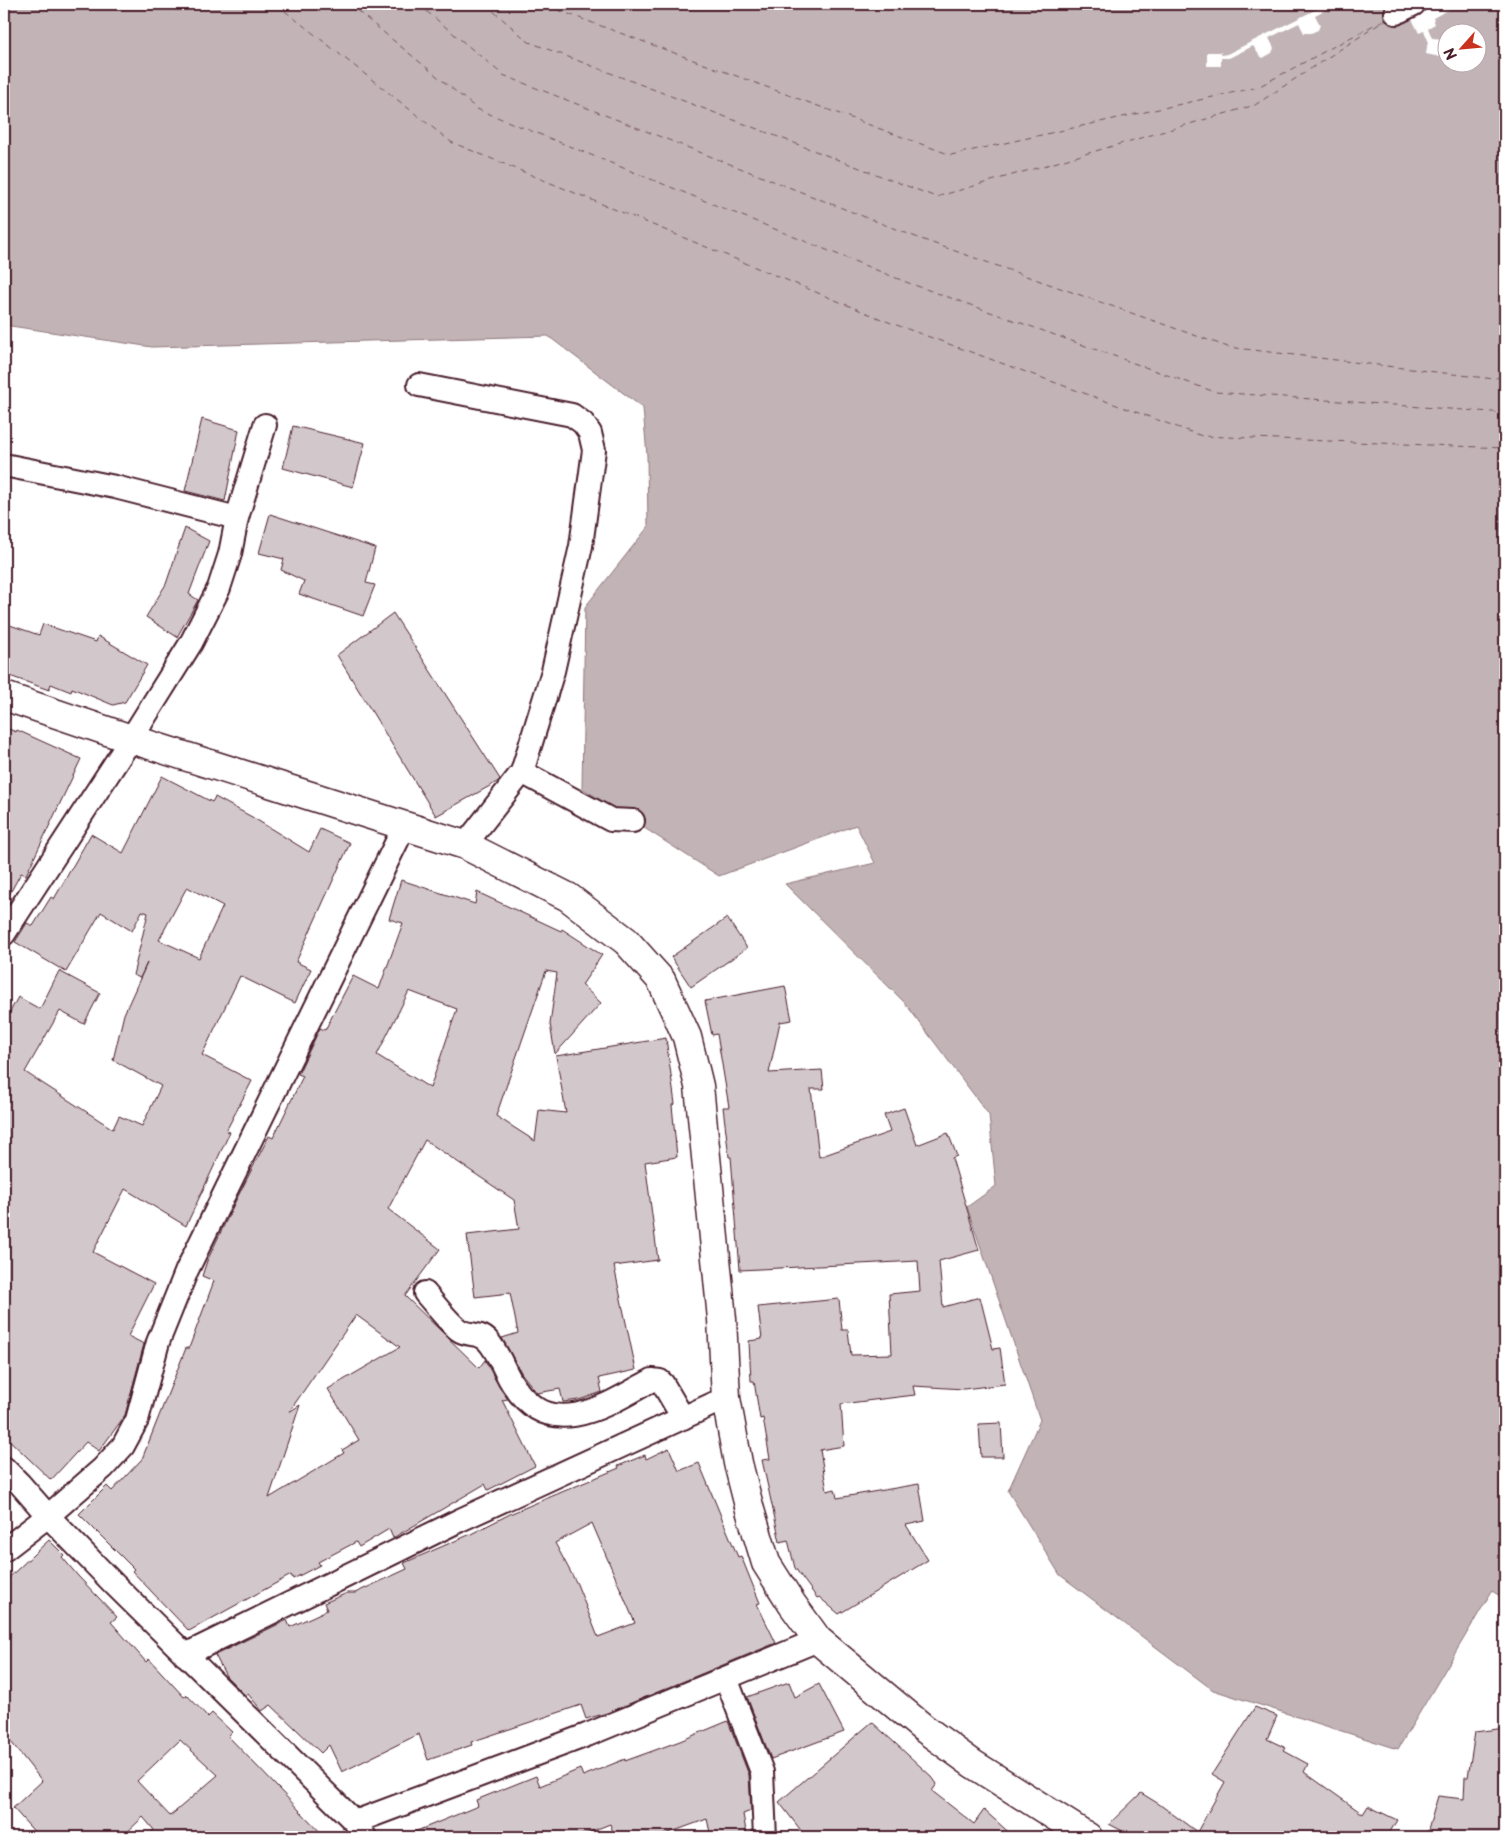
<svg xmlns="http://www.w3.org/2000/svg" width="1509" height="1841" font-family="'Playpen Sans',sans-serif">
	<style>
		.water { fill: #c1b3b6; stroke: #91787e; fill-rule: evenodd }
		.pier { fill: #fff }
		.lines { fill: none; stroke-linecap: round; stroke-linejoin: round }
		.ferry { stroke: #74535c; stroke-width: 1; stroke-dasharray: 6 5; stroke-linecap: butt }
		.building { fill: #d2c7cb; stroke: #4a1f2b; fill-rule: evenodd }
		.minor-casing { stroke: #4a1f2b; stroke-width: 26 }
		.highway-casing { stroke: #4a1f2b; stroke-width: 31 }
		.minor { stroke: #fff; stroke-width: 22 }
		.highway { stroke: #fff; stroke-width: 28 }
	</style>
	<rect width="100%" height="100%" fill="#fff"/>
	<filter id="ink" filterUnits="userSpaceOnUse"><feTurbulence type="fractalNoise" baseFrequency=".02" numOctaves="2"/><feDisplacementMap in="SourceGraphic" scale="10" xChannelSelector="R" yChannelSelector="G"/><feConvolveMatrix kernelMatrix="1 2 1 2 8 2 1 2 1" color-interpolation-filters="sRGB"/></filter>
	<g filter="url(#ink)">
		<path class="water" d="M 4,4 L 1505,4 L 1505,1599 L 1492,1591 L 1398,1749 L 1213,1690 L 1060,1575 L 1008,1491 L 1040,1420 L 967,1207 L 996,1186 L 989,1115 L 905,1003 L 785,884 L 875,863 L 856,825 L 719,876 L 582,788 L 585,607 L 648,527 L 647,456 L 643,408 L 548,336 L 152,347 L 4,325 ZM 1446,32 L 1476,32 L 1476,62 L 1446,62 Z"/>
		<path class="pier" d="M 1327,4 L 1337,4 L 1315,15 L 1320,25 L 1318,30 L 1311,33 L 1304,33 L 1299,23 L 1269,38 L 1274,48 L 1272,53 L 1263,58 L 1259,55 L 1253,46 L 1229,58 L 1221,58 L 1221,66 L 1207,66 L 1207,52 L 1221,52 L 1221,55 L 1227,54 Z
			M 1392,4 L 1459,4 L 1433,18 L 1435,24 L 1428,28 L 1432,38 L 1443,39 L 1440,57 L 1426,54 L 1428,40 L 1424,31 L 1419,33 L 1412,19 L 1402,25 Z"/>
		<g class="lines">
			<path class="ferry" d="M 276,4 L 451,142 L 891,323 L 1202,436 L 1505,448
				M 349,4 L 477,109 L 906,282 L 1215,392 L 1505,413
				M 418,4 L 503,75 L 921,239 L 1228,347 L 1494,379 L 1505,374
				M 485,4 L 529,42 L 936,197 L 1255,105 L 1387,19
				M 549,4 L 555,9 L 951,155 L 1258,87 L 1387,18"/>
		</g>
		<path class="building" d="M 202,419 L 239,430 L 225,501 L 185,491 Z
			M 293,426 L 365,443 L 353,487 L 283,468 Z
			M 270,514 L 375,548 L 366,583 L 375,585 L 363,616 L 299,594 L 304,581 L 281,570 L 284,559 L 259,553 Z
			M 185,528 L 209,541 L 189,594 L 198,600 L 177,637 L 146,617 L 166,584 Z
			M 393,613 L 500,779 L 497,782 L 436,816 L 337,655 Z
			M 4,623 L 39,635 L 43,624 L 96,642 L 98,636 L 147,665 L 125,702 L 113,705 L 72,688 L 71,692 L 51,684 L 49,690 L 4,674 Z
			M 4,727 L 16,732 L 17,730 L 81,759 L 26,875 L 21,873 L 4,904 Z
			M 162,776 L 212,802 L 215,797 L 252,817 L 309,852 L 320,829 L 350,843 L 296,962 L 311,969 L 295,1003 L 240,976 L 202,1055 L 252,1081 L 226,1131 L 230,1132 L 186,1226 L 125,1189 L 93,1252 L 154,1284 L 128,1336 L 144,1344 L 125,1415 L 121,1421 L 99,1451 L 86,1442 L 51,1480 L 4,1435 L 4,1023 L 18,997 L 40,1009 L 59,971 L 100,993 L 84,1024 L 60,1011 L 25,1072 L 113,1129 L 119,1116 L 142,1126 L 161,1086 L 113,1060 L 124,1014 L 147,963 L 140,978 L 133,975 L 148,913 L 142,911 L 132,931 L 101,912 L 66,972 L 15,942 L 27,923 L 33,926 L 51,897 L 54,899 L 91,834 L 123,853 ZM 187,887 L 223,906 L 199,958 L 159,940 Z
			M 401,880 L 475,904 L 477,892 L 561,931 L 562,929 L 602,955 L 582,985 L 601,1003 L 555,1054 L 550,1024 L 557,973 L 546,971 L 496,1116 L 535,1141 L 539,1110 L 566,1113 L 556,1056 L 666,1038 L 675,1104 L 672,1105 L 677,1157 L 645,1162 L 658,1260 L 614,1266 L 636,1370 L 599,1378 L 602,1392 L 579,1400 L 563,1402 L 560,1389 L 537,1393 L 522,1374 L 502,1338 L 518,1333 L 510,1293 L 475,1297 L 467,1235 L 519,1229 L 514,1200 L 425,1140 L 388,1209 L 440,1249 L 405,1296 L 479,1368 L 485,1360 L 499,1387 L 508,1399 L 502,1400 L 535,1466 L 488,1490 L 485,1484 L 393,1538 L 389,1529 L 359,1547 L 356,1542 L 318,1562 L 320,1565 L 293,1579 L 291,1575 L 189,1631 L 132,1571 L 134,1569 L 79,1514 L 107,1486 L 112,1491 L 142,1459 L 186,1348 L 189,1348 L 214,1281 L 202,1276 L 207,1261 L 236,1200 L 269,1136 L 273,1138 L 303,1076 L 298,1074 L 320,1028 L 325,1030 L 353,976 L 379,989 L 403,923 L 389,919 ZM 409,991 L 457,1009 L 430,1088 L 377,1055 ZM 356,1315 L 400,1347 L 328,1389 L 359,1440 L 342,1450 L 344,1453 L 269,1498 L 300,1405 L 289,1412 Z
			M 727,918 L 747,948 L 691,987 L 671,957 Z
			M 785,986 L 792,1020 L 780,1022 L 769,1073 L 822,1070 L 824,1089 L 811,1089 L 819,1157 L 890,1132 L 884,1115 L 904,1108 L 917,1145 L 948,1133 L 957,1156 L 952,1158 L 979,1250 L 939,1261 L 943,1307 L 980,1297 L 993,1349 L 1000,1348 L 1005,1384 L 964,1389 L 913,1386 L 915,1395 L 841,1404 L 844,1446 L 820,1450 L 827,1491 L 835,1489 L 837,1498 L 919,1484 L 925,1521 L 906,1525 L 928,1560 L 839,1614 L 819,1597 L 817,1598 L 795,1568 L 788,1540 L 780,1542 L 762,1460 L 770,1459 L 763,1418 L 760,1419 L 754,1381 L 751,1381 L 749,1341 L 762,1339 L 758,1307 L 839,1299 L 842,1330 L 848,1330 L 851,1355 L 892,1354 L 889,1294 L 920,1291 L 918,1261 L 740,1270 L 731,1157 L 729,1157 L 723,1107 L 729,1107 L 717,1034 L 712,1035 L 705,1001 Z
			M 1001,1423 L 1003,1457 L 981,1457 L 979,1424 Z
			M 669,1448 L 679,1471 L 699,1463 L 738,1557 L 741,1556 L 760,1603 L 757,1604 L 776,1643 L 607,1713 L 586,1719 L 581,1705 L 471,1742 L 472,1745 L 428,1760 L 419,1734 L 342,1772 L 329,1745 L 321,1753 L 271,1705 L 262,1711 L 248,1694 L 245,1695 L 226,1676 L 215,1655 L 287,1620 L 290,1627 L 327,1610 L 324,1603 L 347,1593 L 355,1593 L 407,1569 L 404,1563 L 471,1534 L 512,1513 L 619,1468 L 618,1466 L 645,1455 L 646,1459 ZM 592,1523 L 635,1623 L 598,1637 L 577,1584 L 555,1543 Z
			M 49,1540 L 64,1555 L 62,1557 L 78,1576 L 117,1617 L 111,1622 L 146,1662 L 149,1659 L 184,1697 L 187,1695 L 208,1717 L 212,1713 L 232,1732 L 228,1736 L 325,1837 L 145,1837 L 154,1830 L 143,1817 L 122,1837 L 39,1837 L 13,1808 L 42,1781 L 4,1733 L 4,1582 ZM 180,1740 L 218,1775 L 170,1816 L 137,1781 Z
			M 789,1682 L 795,1697 L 819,1684 L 844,1732 L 771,1759 L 747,1697 Z
			M 1255,1707 L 1277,1716 L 1267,1739 L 1286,1748 L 1284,1751 L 1308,1764 L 1304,1772 L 1363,1814 L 1368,1806 L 1397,1820 L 1387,1837 L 1134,1837 L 1109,1824 L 1141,1793 L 1159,1804 L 1197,1832 L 1225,1782 L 1212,1774 Z
			M 728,1721 L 749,1775 L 751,1811 L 743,1814 L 747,1837 L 711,1837 L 707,1819 L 658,1837 L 615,1837 L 610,1824 L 577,1837 L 402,1837 L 478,1806 L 476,1800 L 536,1776 L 540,1786 L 580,1769 L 583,1776 L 625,1759 L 625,1761 L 680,1741 Z
			M 872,1722 L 932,1777 L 937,1784 L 932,1791 L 974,1824 L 984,1810 L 1014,1837 L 806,1837 L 779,1802 Z
			M 1505,1728 L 1505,1837 L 1426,1837 L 1438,1796 L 1464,1799 L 1465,1777 L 1468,1777 L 1475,1732 Z"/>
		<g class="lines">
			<defs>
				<path id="minor" d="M 1396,13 L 1414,4
					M 419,385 L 572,415 L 583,423 L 590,433 L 594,450 L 581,546 L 553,671 L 522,772 L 465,845
					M 4,465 L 115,487 L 237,518
					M 522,772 L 611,820 L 633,821
					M 4,934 L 131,739 L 191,643 L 219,588 L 230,554 L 237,518 L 265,425
					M 425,1293 C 435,1304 447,1321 459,1330 C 467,1336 479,1332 487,1340 C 499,1352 504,1372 514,1386 C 552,1443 607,1405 652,1380 L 660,1381 L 663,1384 L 683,1418
					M 4,1468 L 20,1484 L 48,1516 L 113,1583 L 355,1822 L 365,1837
					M 4,1550 L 48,1516 L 103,1468 L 123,1446 L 137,1420 L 158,1342 L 187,1270 L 405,825
					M 185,1655 L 458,1521 L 726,1398
					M 726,1678 L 762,1772 L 765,1837
					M 355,1822 L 587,1735 L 818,1640"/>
				<path id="highway" d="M 4,696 L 131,739 L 465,845 L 568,897 L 626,941 L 661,980 L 687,1037 L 699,1086 L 722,1319 L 726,1398 L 738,1463 L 750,1510 L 766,1563 L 792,1604 L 818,1640 L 922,1727 L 973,1764 L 1088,1837"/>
			</defs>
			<use href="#minor" class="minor-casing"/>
			<use href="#highway" class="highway-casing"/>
			<use href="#minor" class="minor"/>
			<use href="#highway" class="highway"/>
		</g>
	</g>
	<rect width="1509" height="1841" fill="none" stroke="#fff" stroke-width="20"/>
	<rect x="10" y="10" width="1489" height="1821" fill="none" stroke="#4a1f2b" stroke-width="2" filter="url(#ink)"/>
	<g transform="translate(1462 48) rotate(243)"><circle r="24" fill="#ffffff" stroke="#b7a5aa"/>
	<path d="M0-4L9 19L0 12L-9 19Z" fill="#c8321e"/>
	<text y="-8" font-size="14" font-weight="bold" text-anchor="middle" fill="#4a1f2b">N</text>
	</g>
</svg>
